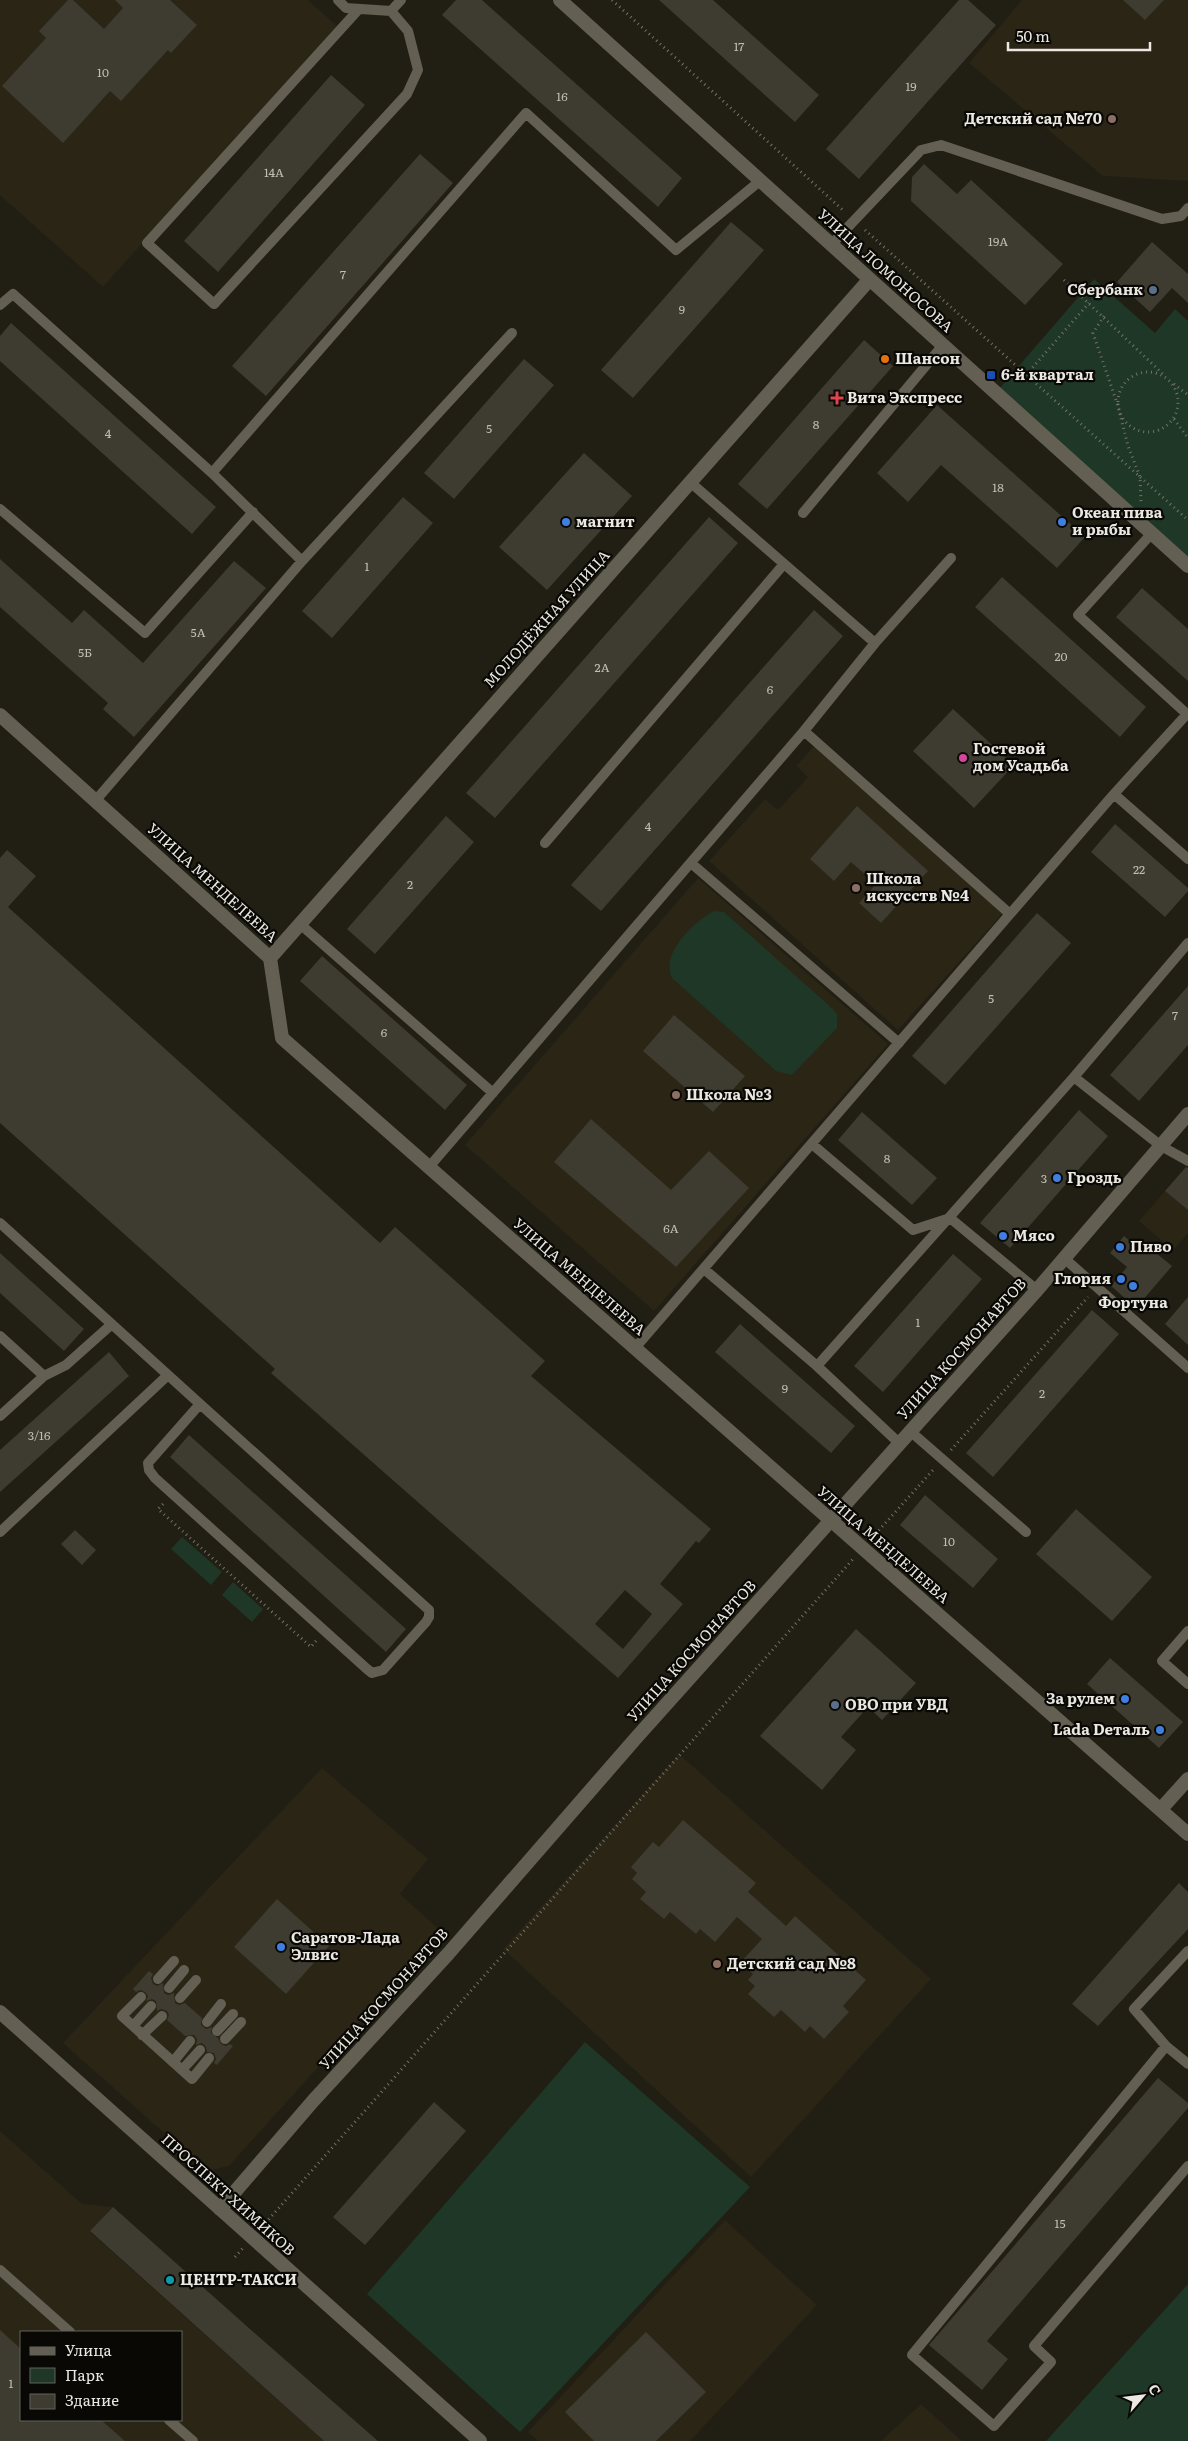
<svg xmlns="http://www.w3.org/2000/svg" width="1188" height="2441" font-family="Literata,serif">
	<style>
		.built { fill: #2a2515; fill-rule: evenodd }
		.green { fill: #1f3726 }
		.building { fill: #3e3b30; fill-rule: evenodd }
		.lines { fill: none; stroke-linecap: round; stroke-linejoin: round }
		.path { stroke: #747269; stroke-width: 3; stroke-dasharray: 1 4; stroke-linecap: butt }
		.service { stroke: #635f53; stroke-width: 10 }
		.minor { stroke: #635f53; stroke-width: 14 }
		.tertiary { stroke: #635f53; stroke-width: 14 }
		.secondary { stroke: #635f53; stroke-width: 14 }
		.education-dot { fill: #8d6e63; stroke: #090805; stroke-width: 2 }
		.service-dot { fill: #5c6f8a; stroke: #090805; stroke-width: 2 }
		.food-dot { fill: #e8710a; stroke: #090805; stroke-width: 2 }
		.transit-dot { fill: #1a4fb4; stroke: #090805; stroke-width: 2 }
		.health-dot { fill: #e0444e; stroke: #090805; stroke-width: 2 }
		.shop-dot { fill: #3f7fe0; stroke: #090805; stroke-width: 2 }
		.hotel-dot { fill: #d1479c; stroke: #090805; stroke-width: 2 }
		.culture-dot { fill: #0f9aa8; stroke: #090805; stroke-width: 2 }
		.labels { text-anchor: middle; stroke-width: 4.5; stroke-linejoin: round; paint-order: stroke }
		.number-label { font-size: 12px; fill: #bfbdb5 }
		.poi-label { font-size: 15px; font-weight: bold; fill: #eae8e1; stroke: #090805; text-anchor: start }
		.street-label { font-size: 15px; fill: #eae8e1; stroke: #090805 }
	</style>
	<rect width="100%" height="100%" fill="#211e14"/>
	<path class="built" d="M 0,0 L 308,0 L 337,26 L 103,287 L 0,195 Z
		M 1022,0 L 1188,0 L 1188,181 L 1103,176 L 969,63 Z
		M 815,745 L 1002,914 L 898,1030 L 709,861 L 765,799 L 778,810 L 808,777 L 796,766 Z
		M 698,878 L 888,1044 L 654,1311 L 465,1145 Z
		M 1165,1191 L 1188,1210 L 1188,1233 L 1173,1250 L 1139,1221 Z
		M 679,1754 L 931,1979 L 751,2177 L 503,1949 Z
		M 322,1768 L 428,1859 L 400,1894 L 441,1931 L 229,2166 L 207,2171 L 63,2043 Z
		M 0,2131 L 82,2204 L 113,2207 L 90,2232 L 324,2441 L 0,2441 ZM 21,2332 L 181,2332 L 181,2420 L 21,2420 Z
		M 725,2220 L 817,2305 L 690,2441 L 538,2441 L 528,2432 Z
		M 921,2404 L 962,2441 L 881,2441 Z"/>
	<path class="green" d="M 1094,279 L 1155,333 L 1175,309 L 1188,321 L 1188,559 L 999,389 Z
		M 714,911 L 724,912 L 833,1009 L 837,1014 L 837,1028 L 792,1075 L 776,1071 L 673,979 C 658,956 694,921 714,911 Z
		M 182,1537 L 222,1572 L 211,1585 L 171,1549 Z
		M 233,1582 L 263,1609 L 252,1622 L 222,1595 Z
		M 585,2042 L 750,2187 L 520,2432 L 367,2294 Z
		M 1188,2284 L 1188,2441 L 1046,2441 Z"/>
	<path class="building" d="M 68,0 L 73,0 L 104,29 L 123,8 L 115,0 L 170,0 L 197,25 L 171,53 L 168,50 L 121,101 L 110,91 L 63,143 L 2,86 L 46,38 L 39,31 Z
		M 456,0 L 482,0 L 682,178 L 658,207 L 442,15 Z
		M 659,0 L 713,0 L 819,95 L 795,122 Z
		M 959,0 L 968,0 L 996,25 L 859,179 L 826,149 Z
		M 1123,0 L 1164,0 L 1145,20 Z
		M 331,75 L 365,105 L 218,272 L 184,241 Z
		M 420,154 L 453,183 L 266,396 L 232,366 Z
		M 924,164 L 957,194 L 971,180 L 1063,264 L 1025,305 L 911,201 L 912,177 Z
		M 731,222 L 764,250 L 633,398 L 601,370 Z
		M 1152,242 L 1188,274 L 1188,303 L 1172,288 L 1150,312 L 1117,282 Z
		M 11,323 L 216,507 L 192,534 L 0,361 L 0,336 Z
		M 864,340 L 893,366 L 767,509 L 738,484 Z
		M 524,359 L 554,385 L 454,499 L 424,473 Z
		M 937,405 L 1085,537 L 1057,568 L 941,465 L 908,502 L 877,473 Z
		M 584,453 L 632,496 L 547,590 L 499,547 Z
		M 403,497 L 433,523 L 332,638 L 302,611 Z
		M 709,517 L 738,543 L 495,818 L 466,793 Z
		M 0,559 L 72,623 L 84,610 L 143,663 L 234,561 L 266,588 L 134,737 L 103,709 L 108,703 L 0,607 Z
		M 1002,577 L 1146,707 L 1120,737 L 975,607 Z
		M 1142,588 L 1188,629 L 1188,681 L 1116,617 Z
		M 814,610 L 843,636 L 601,911 L 571,885 Z
		M 953,709 L 1014,765 L 974,808 L 913,751 Z
		M 857,806 L 928,871 L 881,923 L 859,903 L 876,884 L 851,862 L 834,881 L 810,859 Z
		M 446,816 L 474,842 L 375,954 L 347,929 Z
		M 1115,824 L 1188,888 L 1188,891 L 1165,917 L 1091,852 Z
		M 7,850 L 36,876 L 8,907 L 380,1243 L 395,1227 L 545,1361 L 531,1376 L 711,1529 L 699,1543 L 696,1541 L 660,1584 L 683,1604 L 618,1678 L 271,1373 L 275,1369 L 0,1123 L 0,858 ZM 625,1590 L 652,1614 L 623,1649 L 595,1624 Z
		M 1037,913 L 1071,943 L 945,1085 L 912,1056 Z
		M 322,956 L 467,1085 L 445,1110 L 300,981 Z
		M 1188,986 L 1188,1045 L 1139,1101 L 1110,1075 Z
		M 674,1015 L 745,1076 L 713,1112 L 643,1051 Z
		M 1079,1110 L 1108,1136 L 1010,1248 L 980,1223 Z
		M 862,1112 L 937,1178 L 912,1205 L 838,1140 Z
		M 591,1119 L 671,1190 L 709,1151 L 749,1188 L 676,1267 L 554,1162 Z
		M 1186,1167 L 1188,1168 L 1188,1210 L 1165,1191 Z
		M 1124,1236 L 1141,1250 L 1146,1245 L 1172,1266 L 1136,1308 L 1111,1286 L 1127,1267 L 1110,1253 Z
		M 0,1253 L 84,1329 L 64,1351 L 0,1293 Z
		M 953,1254 L 982,1279 L 883,1392 L 854,1366 Z
		M 1188,1297 L 1188,1345 L 1165,1324 Z
		M 1092,1310 L 1119,1334 L 993,1477 L 966,1453 Z
		M 740,1324 L 855,1426 L 831,1453 L 715,1352 Z
		M 109,1352 L 129,1376 L 0,1492 L 0,1450 Z
		M 189,1435 L 406,1629 L 386,1652 L 170,1457 Z
		M 925,1495 L 998,1559 L 973,1588 L 900,1525 Z
		M 1076,1509 L 1152,1577 L 1112,1621 L 1036,1554 Z
		M 75,1530 L 96,1550 L 82,1565 L 61,1544 Z
		M 856,1629 L 916,1683 L 882,1720 L 868,1707 L 841,1737 L 856,1750 L 822,1790 L 760,1736 Z
		M 1110,1658 L 1183,1722 L 1159,1748 L 1087,1684 Z
		M 683,1820 L 756,1883 L 748,1892 L 786,1926 L 795,1916 L 866,1980 L 843,2006 L 849,2012 L 824,2039 L 810,2026 L 805,2032 L 781,2010 L 774,2017 L 748,1994 L 755,1986 L 748,1980 L 753,1974 L 740,1963 L 762,1939 L 737,1917 L 715,1942 L 700,1929 L 696,1934 L 670,1912 L 664,1919 L 640,1899 L 646,1892 L 632,1879 L 637,1873 L 631,1867 L 653,1842 L 659,1847 Z
		M 1179,1883 L 1188,1892 L 1188,1929 L 1098,2026 L 1072,2004 Z
		M 277,1899 L 329,1946 L 286,1994 L 234,1947 Z
		M 149,1971 L 153,1974 L 151,1978 L 153,1984 L 157,1986 L 163,1983 L 164,1993 L 168,1995 L 174,1993 L 175,2003 L 179,2005 L 185,2003 L 202,2018 L 201,2025 L 206,2029 L 212,2027 L 211,2033 L 218,2038 L 221,2044 L 226,2046 L 230,2044 L 233,2046 L 217,2065 L 214,2063 L 216,2059 L 214,2053 L 207,2052 L 206,2047 L 202,2043 L 196,2045 L 197,2039 L 194,2035 L 185,2036 L 167,2020 L 169,2015 L 167,2011 L 161,2009 L 157,2011 L 156,2001 L 152,1999 L 146,2001 L 148,1996 L 145,1992 L 140,1990 L 136,1992 L 133,1989 Z
		M 1158,2078 L 1188,2103 L 1188,2108 L 987,2341 L 1008,2359 L 982,2390 L 929,2345 Z
		M 434,2102 L 466,2131 L 365,2245 L 333,2217 Z
		M 113,2207 L 250,2329 L 378,2441 L 324,2441 L 90,2231 Z
		M 0,2330 L 21,2349 L 21,2420 L 101,2420 L 125,2441 L 0,2441 Z
		M 646,2332 L 706,2392 L 656,2441 L 594,2441 L 565,2412 Z"/>
	<g class="lines">
		<path class="path" d="M 612,0 L 845,212
			M 865,230 L 1188,520
			M 1064,280 L 1164,375
			M 1104,316 L 1093,333 L 1118,406 L 1128,446 L 1140,477 L 1141,502
			M1118 402a30 30 0 1 1 60 0a30 30 0 1 1-60 0Z
			M 1026,375 L 1089,303
			M 1174,384 L 1188,395
			M 1174,419 L 1188,438
			M 951,1450 L 1088,1297
			M 163,1504 L 158,1509 L 311,1647 L 316,1641
			M 872,1538 L 933,1470
			M 262,2227 L 853,1559
			M 235,2257 L 243,2248"/>
		<path class="service" d="M 338,0 L 346,8 L 391,11 L 408,31 L 418,70 L 407,94 L 214,304 L 147,243 L 359,9
			M 391,11 L 401,0
			M 831,245 L 921,150 L 941,145 L 1162,219 L 1181,216 L 1188,208
			M 0,305 L 13,294 L 212,473 L 302,561
			M 212,473 L 526,113 L 676,250 L 761,180
			M 0,509 L 145,633 L 253,512
			M 803,513 L 943,345
			M 875,643 L 951,558
			M 1114,794 L 1187,714 L 1078,615 L 1152,533
			M 96,800 L 302,561 L 512,333
			M 545,843 L 784,564
			M 691,863 L 899,1043
			M 1010,914 L 1114,794 L 1188,859
			M 300,924 L 493,1093
			M 1188,943 L 1074,1077 L 1161,1146 L 1188,1161
			M 812,1144 L 913,1230 L 950,1218 L 1037,1290
			M 429,1167 L 804,731 L 875,643 L 690,482
			M 0,1223 L 168,1375 L 0,1532
			M 1064,1258 L 1188,1368
			M 704,1269 L 817,1366 L 899,1443
			M 0,1336 L 44,1376 L 0,1416
			M 635,1348 L 1010,914 L 804,731
			M 817,1366 L 1074,1077
			M 168,1375 L 200,1404 L 148,1463 L 149,1470 L 155,1478 L 367,1669 L 372,1673 L 383,1670 L 426,1622 L 429,1617 L 429,1610 L 200,1404
			M 44,1376 L 66,1365 L 112,1324
			M 910,1431 L 1026,1532
			M 1188,1631 L 1162,1661 L 1188,1684
			M 1188,1951 L 1134,2009 L 1166,2046 L 1188,2064
			M 158,1979 L 174,1961
			M 169,1988 L 184,1970
			M 141,1997 L 122,2016 L 192,2079 L 209,2058
			M 180,1998 L 196,1980
			M 207,2022 L 221,2004
			M 133,2026 L 151,2006
			M 217,2031 L 233,2014
			M 142,2035 L 162,2016
			M 225,2039 L 241,2022
			M 1166,2046 L 912,2355 L 994,2426 L 1051,2362 L 1034,2346 L 1188,2166
			M 173,2062 L 190,2041
			M 182,2070 L 200,2050
			M 0,2270 L 70,2332
			M 169,2420 L 193,2441"/>
		<path class="minor" d="M 560,0 L 1188,566
			M 0,715 L 270,958 L 282,1038 L 1188,1834
			M 270,958 L 869,280
			M 1161,1809 L 1188,1779"/>
		<path class="tertiary" d="M 220,2209 L 313,2101 L 448,1954 L 636,1738 L 1037,1290 L 1188,1114"/>
		<path class="secondary" d="M 0,2012 L 480,2441"/>
	</g>
	<g class="education-dot">
		<circle cx="1112" cy="119" r="5"/>
		<circle cx="856" cy="888" r="5"/>
		<circle cx="676" cy="1095" r="5"/>
		<circle cx="717" cy="1964" r="5"/>
	</g>
	<g class="service-dot">
		<circle cx="1153" cy="290" r="5"/>
		<circle cx="835" cy="1705" r="5"/>
	</g>
	<circle class="food-dot" cx="885" cy="359" r="5"/>
	<rect class="transit-dot" x="986" y="370" width="10" height="10" rx="2.5"/>
	<path class="health-dot" d="M834.5 390.5h5v5h5v5h-5v5h-5v-5h-5v-5h5z"/>
	<g class="shop-dot">
		<circle cx="566" cy="522" r="5"/>
		<circle cx="1062" cy="522" r="5"/>
		<circle cx="1057" cy="1178" r="5"/>
		<circle cx="1003" cy="1236" r="5"/>
		<circle cx="1120" cy="1247" r="5"/>
		<circle cx="1121" cy="1279" r="5"/>
		<circle cx="1133" cy="1286" r="5"/>
		<circle cx="1125" cy="1699" r="5"/>
		<circle cx="1160" cy="1730" r="5"/>
		<circle cx="281" cy="1947" r="5"/>
	</g>
	<circle class="hotel-dot" cx="963" cy="758" r="5"/>
	<circle class="culture-dot" cx="170" cy="2280" r="5"/>
	<g class="labels">
		<g class="number-label">
			<text x="739" y="51">17</text>
			<text x="103" y="77">10</text>
			<text x="911" y="91">19</text>
			<text x="562" y="101">16</text>
			<text x="274" y="177">14А</text>
			<text x="998" y="246">19А</text>
			<text x="343" y="279">7</text>
			<text x="682" y="314">9</text>
			<text x="816" y="429">8</text>
			<text x="489" y="433">5</text>
			<text x="108" y="438">4</text>
			<text x="998" y="492">18</text>
			<text x="367" y="571">1</text>
			<text x="198" y="637">5А</text>
			<text x="85" y="657">5Б</text>
			<text x="1061" y="661">20</text>
			<text x="602" y="672">2А</text>
			<text x="770" y="694">6</text>
			<text x="648" y="831">4</text>
			<text x="1139" y="874">22</text>
			<text x="410" y="889">2</text>
			<text x="991" y="1003">5</text>
			<text x="1175" y="1020">7</text>
			<text x="384" y="1037">6</text>
			<text x="887" y="1163">8</text>
			<text x="1044" y="1183">3</text>
			<text x="671" y="1233">6А</text>
			<text x="918" y="1327">1</text>
			<text x="785" y="1393">9</text>
			<text x="1042" y="1398">2</text>
			<text x="39" y="1440">3/16</text>
			<text x="949" y="1546">10</text>
			<text x="1060" y="2228">15</text>
			<text x="11" y="2388">1</text>
		</g>
		<g class="poi-label">
			<text x="1102" y="124" text-anchor="end">Детский сад №70</text>
			<text x="1143" y="295" text-anchor="end">Сбербанк</text>
			<text x="895" y="364">Шансон</text>
			<text x="1001" y="380">6-й квартал</text>
			<text x="847" y="403">Вита Экспресс</text>
			<text x="1072" y="518">Океан пива<tspan x="1072" dy="17">и рыбы</tspan></text>
			<text x="576" y="527">магнит</text>
			<text x="973" y="754">Гостевой<tspan x="973" dy="17">дом Усадьба</tspan></text>
			<text x="866" y="884">Школа<tspan x="866" dy="17">искусств №4</tspan></text>
			<text x="686" y="1100">Школа №3</text>
			<text x="1067" y="1183">Гроздь</text>
			<text x="1013" y="1241">Мясо</text>
			<text x="1130" y="1252">Пиво</text>
			<text x="1111" y="1284" text-anchor="end">Глория</text>
			<text x="1133" y="1308" text-anchor="middle">Фортуна</text>
			<text x="1115" y="1704" text-anchor="end">За рулем</text>
			<text x="845" y="1710">ОВО при УВД</text>
			<text x="1150" y="1735" text-anchor="end">Lada Dеталь</text>
			<text x="291" y="1943">Саратов-Лада<tspan x="291" dy="17">Элвис</tspan></text>
			<text x="727" y="1969">Детский сад №8</text>
			<text x="180" y="2285">ЦЕНТР-ТАКСИ</text>
		</g>
		<g class="street-label">
			<text transform="translate(885 271) rotate(42)" y="5">УЛИЦА ЛОМОНОСОВА</text>
			<text transform="translate(547 619) rotate(-48)" y="5">МОЛОДЁЖНАЯ УЛИЦА</text>
			<text transform="translate(212 883) rotate(42)" y="5">УЛИЦА МЕНДЕЛЕЕВА</text>
			<text transform="translate(579 1277) rotate(41)" y="5">УЛИЦА МЕНДЕЛЕЕВА</text>
			<text transform="translate(962 1349) rotate(-48)" y="5">УЛИЦА КОСМОНАВТОВ</text>
			<text transform="translate(883 1545) rotate(41)" y="5">УЛИЦА МЕНДЕЛЕЕВА</text>
			<text transform="translate(692 1651) rotate(-48)" y="5">УЛИЦА КОСМОНАВТОВ</text>
			<text transform="translate(384 1999) rotate(-48)" y="5">УЛИЦА КОСМОНАВТОВ</text>
			<text transform="translate(228 2195) rotate(42)" y="5">ПРОСПЕКТ ХИМИКОВ</text>
		</g>
	</g>
	<rect x="20" y="2331" width="162" height="90" fill="#090805" stroke="#63625d"/>
	<rect x="30" y="2347" width="25" height="8" fill="#635f53" stroke="#63625d"/>
	<text x="65" y="2356" font-size="15" fill="#eae8e1">Улица</text>
	<rect x="30" y="2368" width="25" height="15" fill="#1f3726" stroke="#63625d"/>
	<text x="65" y="2381" font-size="15" fill="#eae8e1">Парк</text>
	<rect x="30" y="2394" width="25" height="15" fill="#3e3b30" stroke="#63625d"/>
	<text x="65" y="2406" font-size="15" fill="#eae8e1">Здание</text>
	<g transform="translate(1143 2396) rotate(62)" stroke="#090805" stroke-width="4" paint-order="stroke">
	<path d="M0-4L9 19L0 12L-9 19Z" fill="#eae8e1"/>
	<text y="-8" font-size="14" font-weight="bold" text-anchor="middle" fill="#eae8e1">С</text>
	</g>
	<path d="M1008 42v8h142v-8" fill="none" stroke="#eae8e1" stroke-width="2.5"/>
	<text x="1016" y="42" font-size="15" fill="#eae8e1" stroke="#090805" stroke-width="4" paint-order="stroke">50 m</text>
</svg>
